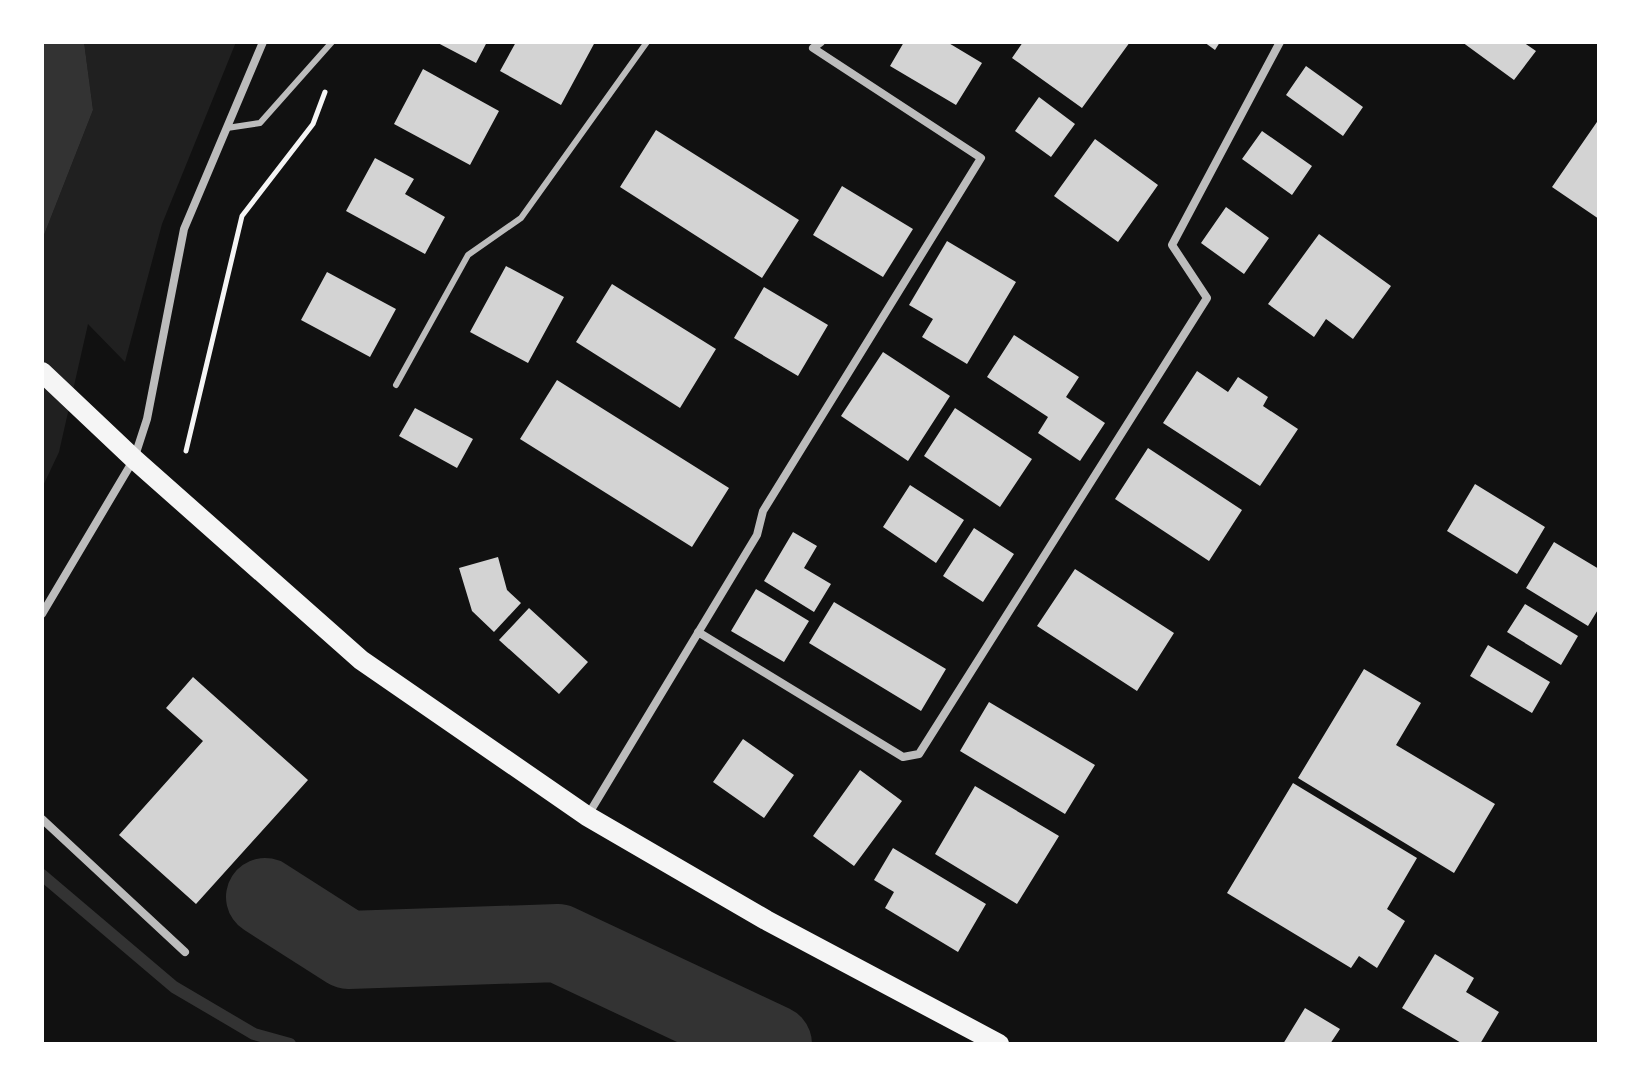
<svg xmlns="http://www.w3.org/2000/svg" width="1641" height="1086" font-family="Rubik,sans-serif">
	<style>
		.green { fill: #202020 }
		.water { fill: #333 }
		.lines { fill: none; stroke-linecap: round; stroke-linejoin: round }
		.stream { stroke: #333; stroke-width: 12 }
		.river { stroke: #333; stroke-width: 78 }
		.building { fill: #d3d3d3 }
		.path { stroke: #f5f5f5; stroke-width: 5 }
		.service { stroke: #bcbcbc; stroke-width: 6 }
		.minor { stroke: #bcbcbc; stroke-width: 8 }
		.primary { stroke: #f5f5f5; stroke-width: 20 }
	</style>
	<rect width="100%" height="100%" fill="#111"/>
	<path class="green" d="M 84,42 L 236,42 L 162,224 L 125,362 L 88,324 L 59,452 L 42,488 L 42,240 L 93,110 Z"/>
	<path class="water" d="M 42,42 L 84,42 L 93,110 L 42,240 Z"/>
	<g class="lines">
		<path class="stream" d="M 42,875 L 174,987 L 254,1034 L 290,1044"/>
		<path class="river" d="M 265,897 L 348,950 L 558,943 L 773,1044"/>
	</g>
	<path class="building" d="M 436,42 L 487,42 L 476,63 Z
		M 516,42 L 595,42 L 561,105 L 500,71 Z
		M 904,42 L 947,42 L 982,63 L 956,105 L 890,66 Z
		M 1023,42 L 1130,42 L 1082,108 L 1012,58 Z
		M 1204,42 L 1220,42 L 1215,50 Z
		M 1462,42 L 1523,42 L 1536,51 L 1514,80 Z
		M 1306,66 L 1363,107 L 1343,136 L 1286,95 Z
		M 423,69 L 499,111 L 470,165 L 394,124 Z
		M 1039,97 L 1075,124 L 1051,157 L 1015,131 Z
		M 1599,119 L 1599,219 L 1552,187 Z
		M 656,130 L 799,220 L 762,278 L 620,187 Z
		M 1262,131 L 1312,166 L 1292,195 L 1242,159 Z
		M 1095,139 L 1158,185 L 1118,242 L 1054,196 Z
		M 375,158 L 414,179 L 405,194 L 445,217 L 425,254 L 346,211 Z
		M 842,186 L 913,229 L 883,277 L 813,235 Z
		M 1226,207 L 1269,238 L 1244,274 L 1201,243 Z
		M 1319,234 L 1391,286 L 1353,339 L 1326,319 L 1314,337 L 1268,304 Z
		M 947,241 L 1016,282 L 967,364 L 922,337 L 933,319 L 909,305 Z
		M 506,266 L 564,297 L 528,363 L 470,332 Z
		M 327,272 L 396,309 L 370,357 L 301,320 Z
		M 612,284 L 716,349 L 680,408 L 576,342 Z
		M 764,287 L 828,325 L 798,376 L 734,338 Z
		M 1014,335 L 1079,377 L 1066,397 L 1105,423 L 1080,461 L 1038,433 L 1048,417 L 987,377 Z
		M 883,352 L 950,396 L 908,461 L 841,416 Z
		M 1197,371 L 1228,392 L 1238,377 L 1268,397 L 1263,406 L 1298,429 L 1260,486 L 1163,423 Z
		M 557,380 L 729,488 L 692,547 L 520,439 Z
		M 415,408 L 473,439 L 457,468 L 399,436 Z
		M 955,408 L 1032,459 L 1000,507 L 924,456 Z
		M 1148,448 L 1242,510 L 1209,561 L 1115,499 Z
		M 1475,484 L 1545,527 L 1517,574 L 1447,531 Z
		M 910,485 L 964,520 L 936,563 L 883,527 Z
		M 974,528 L 1014,554 L 983,602 L 943,576 Z
		M 793,532 L 817,546 L 804,568 L 831,584 L 814,612 L 764,581 Z
		M 1554,542 L 1599,569 L 1599,608 L 1588,626 L 1526,588 Z
		M 498,557 L 507,590 L 521,603 L 494,632 L 472,611 L 459,568 Z
		M 1075,569 L 1174,633 L 1137,691 L 1037,626 Z
		M 756,589 L 809,621 L 784,662 L 731,631 Z
		M 834,602 L 946,669 L 921,711 L 809,643 Z
		M 1525,604 L 1578,636 L 1561,665 L 1507,632 Z
		M 529,608 L 588,662 L 559,694 L 499,640 Z
		M 1488,645 L 1550,682 L 1532,713 L 1470,676 Z
		M 1364,669 L 1421,703 L 1396,745 L 1495,804 L 1454,873 L 1298,778 Z
		M 193,677 L 308,780 L 196,904 L 119,835 L 203,741 L 166,708 Z
		M 989,702 L 1095,765 L 1065,814 L 960,751 Z
		M 743,739 L 794,775 L 764,818 L 713,782 Z
		M 860,770 L 902,801 L 854,866 L 813,836 Z
		M 1293,783 L 1417,858 L 1387,909 L 1405,921 L 1377,968 L 1359,956 L 1351,968 L 1227,893 Z
		M 975,786 L 1059,836 L 1017,904 L 935,854 Z
		M 893,848 L 986,904 L 958,952 L 885,908 L 894,892 L 874,880 Z
		M 1435,954 L 1474,978 L 1466,992 L 1499,1012 L 1480,1044 L 1463,1044 L 1402,1008 Z
		M 1305,1008 L 1340,1029 L 1330,1044 L 1283,1044 Z"/>
	<g class="lines">
		<path class="path" d="M 186,451 L 242,216 L 313,124 L 325,92"/>
		<path class="service" d="M 227,128 L 260,123 L 332,42
			M 396,385 L 468,255 L 521,218 L 647,42"/>
		<path class="minor" d="M 42,614 L 134,459 L 147,419 L 184,229 L 263,42
			M 698,632 L 903,757 L 919,754 L 1207,298 L 1172,245 L 1280,42
			M 588,815 L 757,535 L 763,511 L 981,158 L 813,48 L 821,42
			M 42,819 L 185,952"/>
		<path class="primary" d="M 42,372 L 134,459 L 361,660 L 587,816 L 766,920 L 999,1044"/>
	</g>
	<rect width="1641" height="1086" fill="none" stroke="#ffffff" stroke-width="88"/>
</svg>
